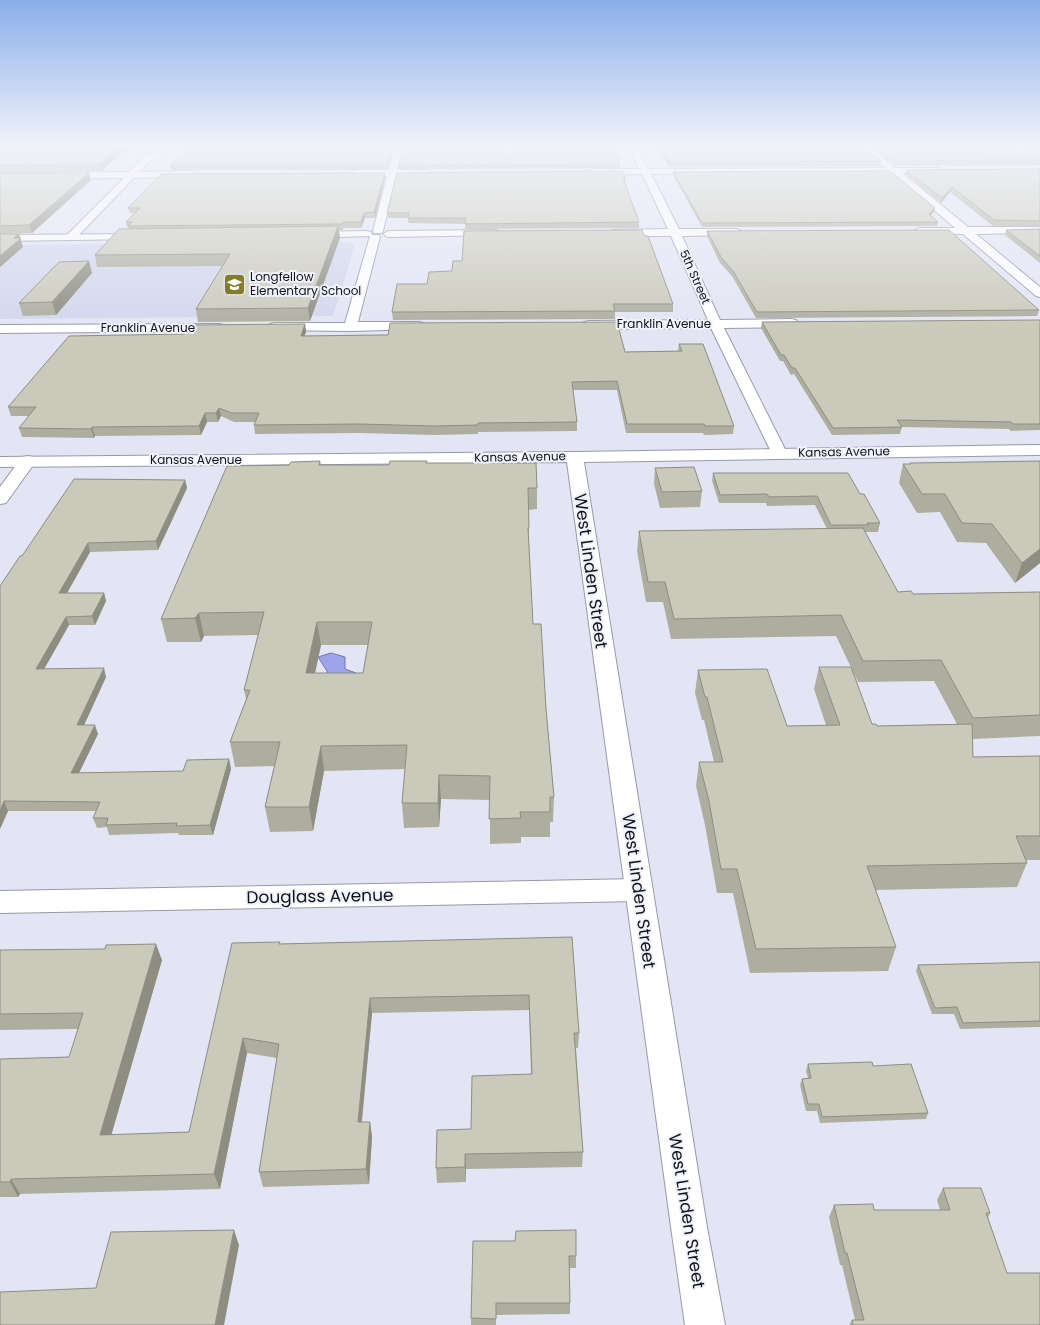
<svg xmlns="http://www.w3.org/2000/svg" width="1040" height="1325" font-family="Poppins,sans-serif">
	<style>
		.built { fill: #d3d7ed }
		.water { fill: #9da4eb; stroke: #7378ac }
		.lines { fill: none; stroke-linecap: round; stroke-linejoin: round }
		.street-casing { stroke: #9799a8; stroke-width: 2 }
		.secondary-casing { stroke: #9799a8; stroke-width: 2 }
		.street { fill: #fff; fill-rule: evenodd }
		.secondary { fill: #fff; fill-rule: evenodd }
		.wall { fill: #aeaea0; fill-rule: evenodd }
		.shaded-wall { fill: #8d8d82 }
		.building { fill: #cacaba; stroke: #8d8d82; fill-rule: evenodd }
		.labels { text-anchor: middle; stroke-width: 4; stroke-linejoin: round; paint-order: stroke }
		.far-poi-label { font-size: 12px; fill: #121218; stroke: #f1f3fc; text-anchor: start }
		.far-street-label { font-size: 12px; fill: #121218; stroke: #f1f3fc }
		.near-street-label { font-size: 17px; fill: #121218; stroke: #f1f3fc }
	</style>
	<rect width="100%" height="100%" fill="#e3e5f5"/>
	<path class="built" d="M 349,242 L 355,246 L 333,316 L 0,319 L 0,245 Z"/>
	<path class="water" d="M 331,653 L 345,657 L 345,669 L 356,673 L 328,682 L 327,671 L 318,657 Z"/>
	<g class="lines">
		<defs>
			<path id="street" d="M 402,146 L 413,146 L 402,151 L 397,170 L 427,170 L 432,173 L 427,176 L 396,176 L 383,231 L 382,233 L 374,233 L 373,231 L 387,176 L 355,176 L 350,173 L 355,170 L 389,170 L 394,150 Z
				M 638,146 L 646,146 L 640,154 L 648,169 L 885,168 L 860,146 L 869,146 L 895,168 L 940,168 L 941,170 L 940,172 L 937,173 L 902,173 L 968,227 L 1040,227 L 1040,233 L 976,234 L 1040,287 L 1040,297 L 1036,296 L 963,234 L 915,233 L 914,231 L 919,228 L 955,228 L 891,173 L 651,174 L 679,229 L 737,229 L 742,232 L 737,235 L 682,236 L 720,320 L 791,319 L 796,320 L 798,323 L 796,326 L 791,327 L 724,328 L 787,453 L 785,456 L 779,458 L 773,456 L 711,328 L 589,329 L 584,328 L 582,325 L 584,322 L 589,321 L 708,320 L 671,236 L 613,236 L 608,233 L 613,230 L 668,229 L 642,174 L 593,175 L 588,172 L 593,169 L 639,169 L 632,154 Z
				M 191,171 L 194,172 L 196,174 L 194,176 L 132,178 L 127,175 L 132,172 Z
				M 495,230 L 499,231 L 500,233 L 499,235 L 388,237 L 383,234 L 388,231 Z
				M 367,231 L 371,232 L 372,235 L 379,235 L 380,237 L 358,322 L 419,322 L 424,323 L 426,326 L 424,329 L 350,331 L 270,330 L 268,327 L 270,324 L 275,323 L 345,323 L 370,236 L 309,238 L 304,235 L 309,232 Z
				M 141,234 L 145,235 L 146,237 L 145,239 L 0,241 L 0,235 Z
				M 219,324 L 224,325 L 226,328 L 224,331 L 0,333 L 0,325 Z
				M 28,456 L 34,457 L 36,461 L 6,503 L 0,504 L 0,487 L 22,457 Z
				M 639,879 L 649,882 L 653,890 L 649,898 L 639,901 L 0,913 L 0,891 Z"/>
			<path id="secondary" d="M 170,146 L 180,146 L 149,162 L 75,239 L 67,239 L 66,237 L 67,235 L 124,178 L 0,179 L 0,173 L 129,172 L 143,158 Z
				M 1040,445 L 1040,455 L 584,462 L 707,1227 L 725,1325 L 685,1325 L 671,1227 L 567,462 L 0,467 L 0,457 L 575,452 Z"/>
		</defs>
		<use href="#street" class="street-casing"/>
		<use href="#secondary" class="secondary-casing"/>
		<use href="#street" class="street"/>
		<use href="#secondary" class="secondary"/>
	</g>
	<path class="wall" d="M 0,146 L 131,146 L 101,171 L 0,172 Z
		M 657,146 L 863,146 L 881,161 L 880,166 L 669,167 Z
		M 871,146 L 1040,146 L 1040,165 L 896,166 Z
		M 393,150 L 387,170 L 171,170 L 170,166 Z
		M 620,164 L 620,168 L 399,169 L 399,166 Z
		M 1040,169 L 1040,226 L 993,226 L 950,192 L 941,203 L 905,174 L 906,170 Z
		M 673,172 L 935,208 L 934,211 L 931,215 L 938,222 L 937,226 L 702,227 L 673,175 Z
		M 0,173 L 91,180 L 32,233 L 2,234 L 19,234 L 23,247 L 0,267 Z
		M 397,173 L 625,178 L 625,183 L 624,183 L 639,222 L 639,228 L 465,229 L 465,224 L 408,223 L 408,218 L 388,218 L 387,213 Z
		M 385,178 L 375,218 L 365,218 L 361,228 L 343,228 L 343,230 L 339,230 L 340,238 L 310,321 L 198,322 L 196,309 L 222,266 L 97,267 L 95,255 L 129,229 L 128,227 L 127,227 L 126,222 L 134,213 L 130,213 L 128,208 Z
		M 1040,229 L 1040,263 L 1005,235 L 1006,230 Z
		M 707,231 L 1039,310 L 1037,316 L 756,318 L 732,276 L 720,263 L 707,236 Z
		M 92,273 L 56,315 L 23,316 L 19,303 Z
		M 397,284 L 673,304 L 673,312 L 615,312 L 615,319 L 393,320 L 392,312 Z
		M 1040,320 L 1040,430 L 1011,431 L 1009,429 L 902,427 L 900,434 L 832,435 L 794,374 L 791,375 L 783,361 L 780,361 L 761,328 L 762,322 Z
		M 305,324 L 306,332 L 304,336 L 625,352 L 678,351 L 679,344 L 734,426 L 733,434 L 704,435 L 703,433 L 626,433 L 617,390 L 573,390 L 577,422 L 577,431 L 478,432 L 478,434 L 434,435 L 360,433 L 255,434 L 254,425 L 255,422 L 234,422 L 221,416 L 218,422 L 207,422 L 201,435 L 95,436 L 94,438 L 22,437 L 19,428 L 29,416 L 11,416 L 8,407 L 184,334 Z
		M 320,461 L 321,465 L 389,465 L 427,463 L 537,488 L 537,509 L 529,510 L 529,550 L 533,624 L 546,709 L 554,797 L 553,822 L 550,822 L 550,837 L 521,837 L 521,843 L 490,844 L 490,800 L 441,799 L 439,827 L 404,828 L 402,803 L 405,769 L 324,771 L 313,831 L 270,832 L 265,807 L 274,766 L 235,767 L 230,742 L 246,699 L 244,690 L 258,635 L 204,636 L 201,642 L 167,642 L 161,619 L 289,465 ZM 321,645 L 368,645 L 363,673 L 315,673 Z
		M 1040,461 L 1040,563 L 1015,583 L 986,543 L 957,542 L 940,512 L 917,513 L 899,483 L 903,464 L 910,464 L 910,463 Z
		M 655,468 L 702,491 L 700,507 L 660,508 L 654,484 Z
		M 713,473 L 860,494 L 880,523 L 878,532 L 866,532 L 866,534 L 898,592 L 913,594 L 1040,592 L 1040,736 L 973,739 L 973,757 L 1040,756 L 1040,860 L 1026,860 L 1027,863 L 1017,887 L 876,890 L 896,947 L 888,971 L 750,973 L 733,893 L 717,893 L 705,825 L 696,786 L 699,762 L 714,762 L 704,720 L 702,720 L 695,693 L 698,670 L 787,726 L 826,725 L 814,689 L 819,667 L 872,724 L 877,726 L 957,724 L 934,681 L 858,682 L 836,636 L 671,639 L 663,602 L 646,602 L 637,551 L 639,531 L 827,529 L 815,505 L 767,506 L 766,503 L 719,503 L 712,481 Z
		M 185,480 L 187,488 L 158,550 L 90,552 L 67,593 L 104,593 L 106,601 L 95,625 L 69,625 L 44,669 L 106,677 L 84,725 L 98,734 L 79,773 L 183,771 L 229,759 L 231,769 L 213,835 L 179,835 L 178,833 L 109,835 L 107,827 L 97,828 L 93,818 L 96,811 L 8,811 L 0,829 L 22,556 Z
		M 572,937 L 579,1033 L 578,1048 L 576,1048 L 583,1152 L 582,1167 L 466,1169 L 466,1182 L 437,1183 L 436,1168 L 471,1129 L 531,1074 L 529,1010 L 372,1013 L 362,1122 L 370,1122 L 372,1137 L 369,1184 L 263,1187 L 259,1172 L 277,1058 L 247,1053 L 220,1189 L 20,1194 L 18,1197 L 0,1197 L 0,1059 L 69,1057 L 78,1029 L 0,1030 L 0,950 L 162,960 L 111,1135 L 189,1132 L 280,944 Z
		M 1040,962 L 1040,1027 L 960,1029 L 954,1014 L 932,1014 L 916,971 L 918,965 Z
		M 808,1064 L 873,1066 L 928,1113 L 926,1119 L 820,1123 L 817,1111 L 806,1111 L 800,1085 L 802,1079 L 808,1078 L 806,1071 Z
		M 943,1188 L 990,1213 L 988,1218 L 1007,1273 L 1040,1325 L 849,1325 L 852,1320 L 855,1320 L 842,1265 L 840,1265 L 829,1217 L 834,1205 L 874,1210 L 940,1210 L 937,1200 Z
		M 473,1241 L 576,1256 L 576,1268 L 569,1268 L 570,1303 L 570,1314 L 496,1315 L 496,1325 L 471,1325 L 471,1318 Z"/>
	<path class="shaded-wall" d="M 122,146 L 131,146 L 101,171 L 99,164 Z
		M 392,146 L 400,146 L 393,150 L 387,170 L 387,166 Z
		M 89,173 L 91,180 L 32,233 L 29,225 Z
		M 385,173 L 385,178 L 375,218 L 374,212 Z
		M 952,187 L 950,192 L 941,203 L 942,198 Z
		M 935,208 L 934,211 L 928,218 L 929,214 Z
		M 364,213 L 365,218 L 361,228 L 361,222 Z
		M 338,226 L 340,238 L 310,321 L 308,308 Z
		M 19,234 L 23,247 L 0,267 L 0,256 L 14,238 Z
		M 89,261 L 92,273 L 56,315 L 52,302 Z
		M 305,324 L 306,332 L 302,343 L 301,336 Z
		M 219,408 L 221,416 L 218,422 L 216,413 Z
		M 205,413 L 207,422 L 201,435 L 199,426 Z
		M 92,427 L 95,436 L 94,438 L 91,429 Z
		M 185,480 L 187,488 L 158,550 L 156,541 Z
		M 88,543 L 90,552 L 62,602 L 59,593 Z
		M 1040,549 L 1040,563 L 1015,583 L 1022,563 Z
		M 104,593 L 106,601 L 95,625 L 92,616 Z
		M 199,613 L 204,636 L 201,642 L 195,618 Z
		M 66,617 L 69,625 L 39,678 L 36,669 Z
		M 317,622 L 321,645 L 310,696 L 306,673 Z
		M 104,668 L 106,677 L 80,734 L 77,725 Z
		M 95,725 L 98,734 L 74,783 L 71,773 Z
		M 321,746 L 324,771 L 313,831 L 309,807 Z
		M 229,759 L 231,769 L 213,835 L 210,825 Z
		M 439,775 L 441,799 L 439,827 L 438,803 Z
		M 4,801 L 8,811 L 0,829 L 0,811 Z
		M 156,944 L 162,960 L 107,1150 L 100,1135 Z
		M 370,998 L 372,1013 L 360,1137 L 358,1122 Z
		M 243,1038 L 247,1053 L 220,1189 L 214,1174 Z
		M 370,1122 L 372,1137 L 369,1184 L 366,1169 Z
		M 465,1154 L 466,1169 L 466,1182 L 465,1167 Z
		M 11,1179 L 20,1194 L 18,1197 L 10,1182 Z
		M 234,1230 L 239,1245 L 224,1325 L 215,1325 L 221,1294 Z"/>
	<path class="building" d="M 0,146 L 122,146 L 99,164 L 0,165 Z
		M 190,146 L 392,146 L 387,166 L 170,166 Z
		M 408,146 L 613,146 L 620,164 L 399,166 L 403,148 Z
		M 660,146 L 863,146 L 881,161 L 669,163 Z
		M 877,146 L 1040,146 L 1040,160 L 896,161 Z
		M 1040,169 L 1040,221 L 994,220 L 952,187 L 942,198 L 906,170 Z
		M 623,171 L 625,178 L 623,178 L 639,222 L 465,224 L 466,218 L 408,218 L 409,213 L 387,213 L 397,173 Z
		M 890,171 L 935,208 L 929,214 L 938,222 L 702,223 L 673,172 Z
		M 0,173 L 89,173 L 29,225 L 0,226 Z
		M 385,173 L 374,212 L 364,213 L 361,222 L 343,222 L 342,224 L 128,226 L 132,222 L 126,222 L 140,208 L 128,208 L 161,174 Z
		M 338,226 L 308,308 L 196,309 L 230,254 L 95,255 L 119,229 Z
		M 1040,229 L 1040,256 L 1006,230 Z
		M 642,230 L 644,236 L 648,236 L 673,304 L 613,304 L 615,311 L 392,312 L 397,284 L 427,284 L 429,272 L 452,271 L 453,261 L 462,261 L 464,231 Z
		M 949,230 L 1039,310 L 757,312 L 733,271 L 721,257 L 707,231 Z
		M 0,234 L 19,234 L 14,238 L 21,238 L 0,256 Z
		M 89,261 L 52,302 L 19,303 L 59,262 Z
		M 1040,320 L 1040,424 L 1013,424 L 1011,422 L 897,420 L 902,427 L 833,428 L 795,368 L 792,368 L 784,355 L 781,355 L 762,322 Z
		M 617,322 L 625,352 L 682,351 L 679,344 L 703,344 L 734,426 L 705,426 L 704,424 L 627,424 L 617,381 L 572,382 L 577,422 L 478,423 L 478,425 L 434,426 L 359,424 L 254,425 L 259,413 L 232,413 L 219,408 L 216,413 L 205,413 L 199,426 L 92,427 L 91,429 L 19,428 L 36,407 L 8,407 L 69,336 L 184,334 L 190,325 L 305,324 L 301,336 L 379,335 L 388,335 L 390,323 Z
		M 320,461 L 319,465 L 389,465 L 390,461 L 427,461 L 426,463 L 536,463 L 537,488 L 528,488 L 529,528 L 528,528 L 533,624 L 541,624 L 546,709 L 554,797 L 550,797 L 550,812 L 520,812 L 521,818 L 489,819 L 490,776 L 439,775 L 438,803 L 402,803 L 407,745 L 321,746 L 309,807 L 265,807 L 280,742 L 230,742 L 250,690 L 244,690 L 264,612 L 199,613 L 195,618 L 161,619 L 227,466 L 289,465 L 291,462 ZM 317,622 L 372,622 L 363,673 L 306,673 Z
		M 1040,461 L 1040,549 L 1022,563 L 992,524 L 962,523 L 945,494 L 922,494 L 903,464 L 911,464 L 910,463 Z
		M 694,467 L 702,491 L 662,492 L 655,468 Z
		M 713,473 L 848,473 L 860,494 L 864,494 L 880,523 L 867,523 L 868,525 L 831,525 L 817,496 L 769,497 L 767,494 L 720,495 Z
		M 74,479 L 185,480 L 156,541 L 88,543 L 59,593 L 104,593 L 92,616 L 66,617 L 36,669 L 104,668 L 77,725 L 95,725 L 71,773 L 183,771 L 187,760 L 229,759 L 210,825 L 176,826 L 177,823 L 106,825 L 108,818 L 93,818 L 100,802 L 4,801 L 0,811 L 0,586 L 20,556 L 22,556 Z
		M 863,528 L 898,592 L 911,591 L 913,594 L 1040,592 L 1040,715 L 973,718 L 941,660 L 863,661 L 841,615 L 674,619 L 665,582 L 648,582 L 639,531 Z
		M 819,667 L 851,667 L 872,724 L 876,724 L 877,726 L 972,724 L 973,757 L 1040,756 L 1040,836 L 1016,836 L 1027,863 L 867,866 L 896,947 L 756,949 L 737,869 L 721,869 L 709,801 L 699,762 L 723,762 L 707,697 L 705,697 L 698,670 L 767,669 L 787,726 L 840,725 Z
		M 572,937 L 579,1033 L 574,1033 L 583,1152 L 465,1154 L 465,1167 L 436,1168 L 437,1130 L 471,1129 L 472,1076 L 532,1074 L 529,995 L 370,998 L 358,1122 L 370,1122 L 366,1169 L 259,1172 L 279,1044 L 243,1038 L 214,1174 L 11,1179 L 10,1182 L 0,1182 L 0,1059 L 69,1057 L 83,1013 L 0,1014 L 0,950 L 105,949 L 106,945 L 156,944 L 100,1135 L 189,1132 L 232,943 L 280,942 L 279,944 Z
		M 1040,962 L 1040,1021 L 963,1023 L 957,1007 L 935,1008 L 918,965 Z
		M 872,1062 L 873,1066 L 911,1064 L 928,1113 L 822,1117 L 819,1104 L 808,1104 L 802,1079 L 811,1078 L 808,1064 Z
		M 943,1188 L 981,1188 L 990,1213 L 986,1213 L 1007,1273 L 1040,1273 L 1040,1325 L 853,1325 L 852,1320 L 864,1320 L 847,1253 L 845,1253 L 834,1205 L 873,1204 L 874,1210 L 950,1210 Z
		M 234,1230 L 221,1294 L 215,1325 L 0,1325 L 0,1292 L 96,1288 L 111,1232 Z
		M 576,1230 L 576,1256 L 569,1256 L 570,1303 L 496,1303 L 496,1319 L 471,1318 L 473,1241 L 515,1241 L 516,1231 Z"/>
	<linearGradient id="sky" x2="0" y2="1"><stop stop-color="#8aaee9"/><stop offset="0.44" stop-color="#f2f3fa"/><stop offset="1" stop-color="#f2f3fa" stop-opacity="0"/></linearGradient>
	<rect width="1040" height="331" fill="url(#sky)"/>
	<defs>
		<symbol id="school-square" viewBox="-11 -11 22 22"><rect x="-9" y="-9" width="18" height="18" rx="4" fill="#837e26" stroke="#f1f3fc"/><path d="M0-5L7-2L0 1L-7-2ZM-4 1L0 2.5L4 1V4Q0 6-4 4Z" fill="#fff"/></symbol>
	</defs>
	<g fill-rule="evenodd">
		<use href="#school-square" x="222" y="272" width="25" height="25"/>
	</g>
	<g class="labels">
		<g class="far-poi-label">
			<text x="250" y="281">Longfellow<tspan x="250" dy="14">Elementary School</tspan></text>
		</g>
		<g class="far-street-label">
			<text transform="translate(695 277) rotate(66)" y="4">5th Street</text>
			<text x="664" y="328">Franklin Avenue</text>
			<text x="148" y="332">Franklin Avenue</text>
			<text transform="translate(844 452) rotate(-1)" y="4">Kansas Avenue</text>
			<text transform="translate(520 457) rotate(-1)" y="4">Kansas Avenue</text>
			<text x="196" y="464">Kansas Avenue</text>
		</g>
		<g class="near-street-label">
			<text transform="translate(591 571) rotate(82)" y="6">West Linden Street</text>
			<text transform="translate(639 891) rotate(82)" y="6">West Linden Street</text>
			<text transform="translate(320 896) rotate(-1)" y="6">Douglass Avenue</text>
			<text transform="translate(687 1211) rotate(81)" y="6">West Linden Street</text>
		</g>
	</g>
</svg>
